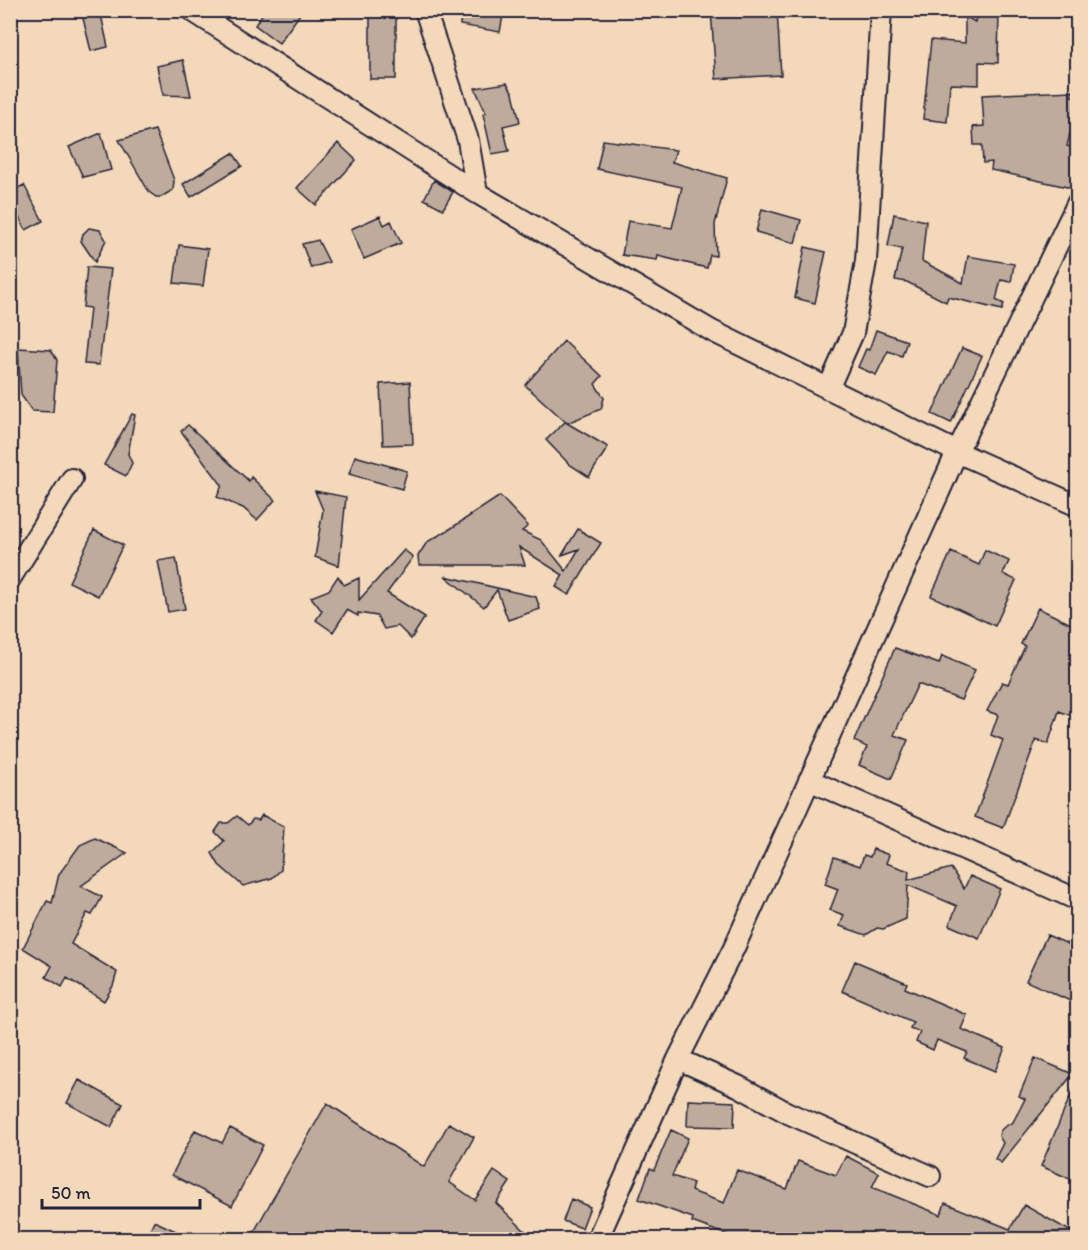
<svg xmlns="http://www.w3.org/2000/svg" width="1088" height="1250" font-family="Itim,sans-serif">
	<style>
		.building { fill: #bfab9b; stroke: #22223b; stroke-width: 1.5 }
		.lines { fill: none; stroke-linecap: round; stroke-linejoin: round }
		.minor-casing { stroke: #22223b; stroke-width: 24 }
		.minor { stroke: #f3d8ba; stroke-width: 20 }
	</style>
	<rect width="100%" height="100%" fill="#f3d8ba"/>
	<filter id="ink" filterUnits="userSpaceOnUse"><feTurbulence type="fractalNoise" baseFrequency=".0167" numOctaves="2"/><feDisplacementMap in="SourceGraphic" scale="12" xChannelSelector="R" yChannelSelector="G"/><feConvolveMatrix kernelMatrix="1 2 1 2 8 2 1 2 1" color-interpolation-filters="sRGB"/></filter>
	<g filter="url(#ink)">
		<path class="building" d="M 81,10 L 100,10 L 108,47 L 91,51 Z
			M 265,10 L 303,10 L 279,43 L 255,25 Z
			M 370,10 L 396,10 L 396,79 L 370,79 Z
			M 461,10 L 504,10 L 500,32 L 460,25 Z
			M 711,10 L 777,10 L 781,75 L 716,79 Z
			M 977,10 L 999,10 L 998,63 L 979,62 L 979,85 L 950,84 L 947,122 L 923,119 L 931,40 L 965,43 L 965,16 L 975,22 Z
			M 183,60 L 191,96 L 163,95 L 157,66 Z
			M 507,83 L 513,93 L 520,122 L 503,126 L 509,151 L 492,154 L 483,114 L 486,113 L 475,88 Z
			M 1073,91 L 1071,96 L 1077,97 L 1077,106 L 1067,146 L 1077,149 L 1077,175 L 1075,174 L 1072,188 L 991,170 L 992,162 L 983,163 L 982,145 L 974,145 L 973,127 L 984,126 L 982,95 Z
			M 155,130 L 174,180 L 173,190 L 161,197 L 156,197 L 149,192 L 119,140 Z
			M 101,133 L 111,170 L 83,177 L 69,147 Z
			M 603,140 L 676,150 L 672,162 L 727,178 L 715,224 L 716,256 L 710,255 L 707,268 L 658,256 L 657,260 L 622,255 L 628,221 L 672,228 L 682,187 L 597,169 Z
			M 338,143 L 356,160 L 316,205 L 297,188 Z
			M 233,153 L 242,166 L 191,197 L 183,184 Z
			M 434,180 L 453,192 L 443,209 L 424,199 Z
			M 24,185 L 43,221 L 26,230 L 15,210 L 10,213 L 10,192 Z
			M 762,209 L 801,220 L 795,243 L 756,232 Z
			M 894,214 L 926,221 L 922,261 L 963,283 L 968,256 L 1014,264 L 1011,282 L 1001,280 L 996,300 L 1004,304 L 1002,310 L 948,297 L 946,302 L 907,282 L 895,280 L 902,249 L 888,246 Z
			M 380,216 L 384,225 L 391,221 L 401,243 L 364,259 L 351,229 Z
			M 89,228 L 100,230 L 106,240 L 95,262 L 81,241 L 83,234 Z
			M 318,240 L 329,262 L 311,268 L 302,244 Z
			M 179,245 L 208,249 L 203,286 L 174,283 Z
			M 805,247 L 826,252 L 815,303 L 795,298 Z
			M 87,267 L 111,269 L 99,365 L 84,364 L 90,308 L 83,307 Z
			M 876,330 L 907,341 L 902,356 L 888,351 L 876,375 L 858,367 L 866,349 L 869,350 Z
			M 564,341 L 602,376 L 595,384 L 604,398 L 601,409 L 567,423 L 608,447 L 589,477 L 569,464 L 546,440 L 565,422 L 567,423 L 525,385 Z
			M 18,348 L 51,350 L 57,360 L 53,412 L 32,411 L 21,395 Z
			M 962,348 L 982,356 L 951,423 L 932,414 Z
			M 410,382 L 413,444 L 383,445 L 380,384 Z
			M 132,414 L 135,415 L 128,454 L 132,463 L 126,476 L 104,465 Z
			M 188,425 L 249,481 L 251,477 L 275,500 L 257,520 L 243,508 L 217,497 L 222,485 L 181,431 Z
			M 355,456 L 407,471 L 402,489 L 349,474 Z
			M 315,491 L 346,497 L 339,566 L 315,557 L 323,510 Z
			M 500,496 L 528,526 L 522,531 L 541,540 L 566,571 L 579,549 L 562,555 L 578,529 L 601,543 L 569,595 L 556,587 L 563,575 L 519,547 L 525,565 L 419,565 L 418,556 L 427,542 L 450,529 Z
			M 94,530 L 123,545 L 98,596 L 69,582 Z
			M 404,550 L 413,557 L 387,593 L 425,617 L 411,639 L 398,626 L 384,629 L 377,616 L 358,613 L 358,616 L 347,610 L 333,632 L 316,620 L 322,611 L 311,597 L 329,590 L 338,576 L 344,585 L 359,578 L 359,600 Z
			M 985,550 L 1009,561 L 1003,574 L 1016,580 L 995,626 L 931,596 L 951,552 L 979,565 Z
			M 176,558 L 185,609 L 168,612 L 158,561 Z
			M 445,576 L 536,597 L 540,609 L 508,620 L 497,590 L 484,607 Z
			M 1038,608 L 1077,627 L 1077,718 L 1059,711 L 1048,744 L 1036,740 L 1003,828 L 975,817 L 1003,740 L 991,735 L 998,715 L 987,711 L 1002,682 L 1008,684 L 1025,646 L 1021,644 Z
			M 895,648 L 939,664 L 942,656 L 975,670 L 961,700 L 918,684 L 894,735 L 908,740 L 891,779 L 859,765 L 867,747 L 854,741 Z
			M 262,815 L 284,827 L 281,870 L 272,878 L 243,886 L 219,865 L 212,853 L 224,841 L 215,832 L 221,823 L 228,823 L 237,816 L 248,825 L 253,819 L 259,820 Z
			M 95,838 L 127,853 L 81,886 L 102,897 L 92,915 L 87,913 L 71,944 L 117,972 L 113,986 L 104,1001 L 67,978 L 62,987 L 46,977 L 52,966 L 23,948 L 47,901 L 52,903 L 59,874 L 80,845 Z
			M 873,849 L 889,855 L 886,863 L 909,871 L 908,880 L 951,868 L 964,889 L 970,876 L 1000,889 L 979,938 L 949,925 L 957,906 L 908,885 L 906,919 L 883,929 L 877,928 L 866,935 L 840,926 L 844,915 L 830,910 L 838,889 L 825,884 L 834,857 L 860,866 L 864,855 L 870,857 Z
			M 1047,935 L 1077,948 L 1077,1004 L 1026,981 Z
			M 855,961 L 907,983 L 905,988 L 967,1015 L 961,1029 L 1005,1048 L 995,1071 L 964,1058 L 967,1052 L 937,1040 L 933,1050 L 916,1042 L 920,1032 L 910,1028 L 913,1022 L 842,991 Z
			M 1035,1058 L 1073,1074 L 1001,1163 L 995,1159 L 1003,1143 L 999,1136 L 1000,1131 L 1004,1127 L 1013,1122 L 1025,1099 L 1019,1096 Z
			M 79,1080 L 123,1104 L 111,1127 L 67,1103 Z
			M 1077,1080 L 1077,1182 L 1041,1166 Z
			M 688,1100 L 735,1102 L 734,1127 L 687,1126 Z
			M 327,1103 L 424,1167 L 449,1123 L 474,1137 L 449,1182 L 475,1200 L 494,1171 L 510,1182 L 496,1203 L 525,1231 L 516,1239 L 250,1239 Z
			M 230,1128 L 263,1145 L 232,1206 L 172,1175 L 195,1130 L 222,1143 Z
			M 671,1130 L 688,1138 L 672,1176 L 693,1183 L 691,1191 L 724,1203 L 737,1170 L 787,1189 L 798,1161 L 836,1175 L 846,1156 L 879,1173 L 872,1187 L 941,1215 L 945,1203 L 1010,1229 L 1024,1205 L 1077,1235 L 1077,1239 L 738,1239 L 692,1222 L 693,1218 L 639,1199 L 650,1168 L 654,1170 Z
			M 571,1199 L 590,1207 L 582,1228 L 563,1221 Z
			M 154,1221 L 193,1239 L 145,1239 Z"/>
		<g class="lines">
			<defs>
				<path id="minor" d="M 191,10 L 477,193 L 712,331 L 957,452 L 1078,506
					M 425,10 L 468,140 L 477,193
					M 828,389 L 853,333 L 866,261 L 881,10
					M 10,579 L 72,479
					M 809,780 L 1078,900
					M 678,1059 L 738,1086 L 788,1113 L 930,1176
					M 597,1240 L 678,1059 L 734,948 L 957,452 L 1078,202"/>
			</defs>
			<use href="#minor" class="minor-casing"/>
			<use href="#minor" class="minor"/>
		</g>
	</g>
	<rect width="1088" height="1250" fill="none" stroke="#f3d8ba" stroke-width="36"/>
	<rect x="18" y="18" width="1052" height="1214" fill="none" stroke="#22223b" stroke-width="2" filter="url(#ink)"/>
	<path d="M42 1199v9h158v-9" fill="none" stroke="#22223b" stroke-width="3"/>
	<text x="51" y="1199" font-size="18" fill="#22223b" stroke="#f3d8ba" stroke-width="4.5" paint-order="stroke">50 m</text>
</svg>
